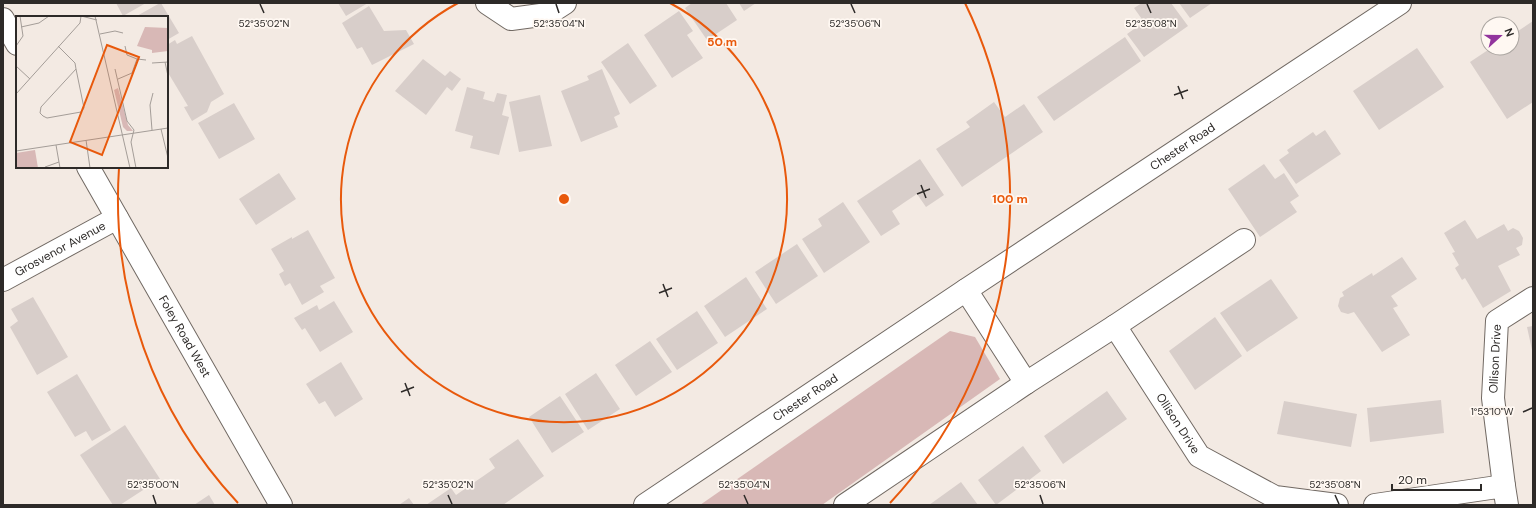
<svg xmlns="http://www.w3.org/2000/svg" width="1536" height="508" font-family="'DM Sans',sans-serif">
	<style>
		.green { fill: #d8b8b6 }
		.building { fill: #d8ceca }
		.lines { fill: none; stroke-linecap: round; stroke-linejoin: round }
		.street-casing { stroke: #716963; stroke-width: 24 }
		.secondary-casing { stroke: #716963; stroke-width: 24 }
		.highway-casing { stroke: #716963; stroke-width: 24 }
		.street { stroke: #fff; stroke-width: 22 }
		.secondary { stroke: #fff; stroke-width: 22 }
		.highway { stroke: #fff; stroke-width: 22 }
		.ticks { fill: none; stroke: #2d2a28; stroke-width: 1.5 }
		.ring { fill: none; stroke: #e8590c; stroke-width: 2 }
		.labels { text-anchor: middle; stroke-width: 3.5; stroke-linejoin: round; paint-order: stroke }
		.street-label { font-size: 12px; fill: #2d2a28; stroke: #fff8f2 }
		.inset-road { fill: none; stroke: #a49d98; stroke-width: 1 }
		.view { fill: #e8590c; fill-opacity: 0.15; stroke: #e8590c; stroke-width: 2 }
		.inset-edge { fill: none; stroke: #2d2a28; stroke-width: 2 }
		.ticks-label { font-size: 10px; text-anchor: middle; fill: #2d2a28; stroke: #fff8f2; stroke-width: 3.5; stroke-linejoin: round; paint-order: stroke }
		.centre { fill: #e8590c; stroke: #fff8f2; stroke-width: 2 }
		.ring-label { font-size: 12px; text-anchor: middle; font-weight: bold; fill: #e8590c; stroke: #fff8f2; stroke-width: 3.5; stroke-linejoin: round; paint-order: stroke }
	</style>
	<rect width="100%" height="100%" fill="#f3eae3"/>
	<path class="green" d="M 950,331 L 975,337 L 1000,379 L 822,505 L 700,505 Z"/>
	<path class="building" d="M 116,3 L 146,3 L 123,16 Z
		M 160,3 L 161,3 L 179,33 L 167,40 L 167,17 L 135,17 Z
		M 338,3 L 368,3 L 346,16 Z
		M 692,3 L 726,3 L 737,20 L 707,40 L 685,8 Z
		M 739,3 L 756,3 L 744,11 Z
		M 1142,3 L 1171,3 L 1188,26 L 1144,57 L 1127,34 L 1144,22 L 1134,8 Z
		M 1179,3 L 1212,3 L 1190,18 Z
		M 369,6 L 384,31 L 406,30 L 414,44 L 372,65 L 362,47 L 357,49 L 342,23 Z
		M 679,11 L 693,31 L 687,35 L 703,58 L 672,78 L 644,35 Z
		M 1533,21 L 1533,102 L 1507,119 L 1470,62 L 1491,48 L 1512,48 L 1512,35 Z
		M 192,36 L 224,94 L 211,102 L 207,112 L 192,121 L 184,107 L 188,106 L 167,71 L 167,45 L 175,40 L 177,44 Z
		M 1125,37 L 1141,61 L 1054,121 L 1037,97 Z
		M 628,43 L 657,86 L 630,104 L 601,62 Z
		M 1417,48 L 1444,87 L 1379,130 L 1353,91 Z
		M 423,59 L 445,76 L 450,71 L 461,79 L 452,91 L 447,87 L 426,115 L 395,91 Z
		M 602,69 L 620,114 L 614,117 L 618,127 L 581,142 L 561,91 L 589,80 L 587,76 Z
		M 467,87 L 485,92 L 483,99 L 494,102 L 497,93 L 507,95 L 502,115 L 509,117 L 499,155 L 470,148 L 473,136 L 455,131 Z
		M 540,95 L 552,146 L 519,152 L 509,102 Z
		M 994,102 L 1005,117 L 1024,104 L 1043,132 L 962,187 L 936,149 L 970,127 L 966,122 Z
		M 234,103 L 255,139 L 219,159 L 198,123 Z
		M 1325,130 L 1341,154 L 1296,184 L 1279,160 L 1289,153 L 1287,150 L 1313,132 L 1316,136 Z
		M 920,159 L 944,195 L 926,207 L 917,194 L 905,202 L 892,211 L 900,224 L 881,236 L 857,201 Z
		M 1264,164 L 1275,179 L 1284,173 L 1299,196 L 1290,202 L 1297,212 L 1260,237 L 1228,189 Z
		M 279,173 L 296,199 L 256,225 L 239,199 Z
		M 843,202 L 870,242 L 824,273 L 802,239 L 822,226 L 818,219 Z
		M 1465,220 L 1477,239 L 1504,224 L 1508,231 L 1513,228 L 1519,231 L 1523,238 L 1522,245 L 1516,248 L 1520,255 L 1498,266 L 1511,291 L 1483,308 L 1465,278 L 1462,280 L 1455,268 L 1459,265 L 1452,253 L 1455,252 L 1444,233 Z
		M 308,230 L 335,278 L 320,286 L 324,292 L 302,305 L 290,283 L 285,286 L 279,274 L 284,271 L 271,249 L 292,237 L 292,239 Z
		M 797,244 L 818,276 L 776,304 L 755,272 Z
		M 1402,257 L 1417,279 L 1391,296 L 1398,306 L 1393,308 L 1410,335 L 1382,352 L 1354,312 L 1348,314 L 1341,312 L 1338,306 L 1340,298 L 1344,296 L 1342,292 L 1372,273 L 1373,276 Z
		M 746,277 L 767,309 L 725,337 L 704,306 Z
		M 1271,279 L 1298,318 L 1247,352 L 1220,313 Z
		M 33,297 L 68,357 L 37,375 L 10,327 L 18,321 L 11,309 Z
		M 334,301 L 353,332 L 320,352 L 305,328 L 302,330 L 294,318 L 317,305 L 319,310 Z
		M 697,311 L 718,343 L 677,370 L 656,339 Z
		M 1215,317 L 1242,356 L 1195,390 L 1169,351 Z
		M 1533,326 L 1533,349 L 1532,350 L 1527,327 Z
		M 650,341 L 672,372 L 636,396 L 615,365 Z
		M 341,362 L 363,399 L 335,417 L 325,401 L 319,404 L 306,384 Z
		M 596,373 L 620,409 L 588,430 L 565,394 Z
		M 77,374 L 111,430 L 92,441 L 86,431 L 75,437 L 47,392 Z
		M 1107,391 L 1127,419 L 1063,464 L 1044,436 Z
		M 560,396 L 584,432 L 552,453 L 529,417 Z
		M 1441,400 L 1444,433 L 1370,442 L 1367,408 Z
		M 1284,401 L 1357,414 L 1351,447 L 1277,434 Z
		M 125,425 L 160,479 L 120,505 L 113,505 L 80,455 Z
		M 518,439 L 544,476 L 503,505 L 426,505 L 451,488 L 456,495 L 495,468 L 489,459 Z
		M 1023,446 L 1041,471 L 996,505 L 978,480 Z
		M 961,482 L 978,505 L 929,505 Z
		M 209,495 L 215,505 L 194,505 Z
		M 409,498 L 414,505 L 399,505 Z"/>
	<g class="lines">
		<defs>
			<g id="street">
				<path d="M 487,3 L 511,19 L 548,14 L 565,3"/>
				<path id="s1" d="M 3,280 L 117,218"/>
				<path d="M 966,290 L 1026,383"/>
				<path id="s2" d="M 1115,326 L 1199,456 L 1275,497 L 1337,505"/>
				<path id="s3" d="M 1504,486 L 1493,398 L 1497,321 L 1533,298"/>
				<path d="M 845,505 L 1026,383 L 1115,326 L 1244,240"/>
				<path d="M 1375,505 L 1504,486 L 1507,505"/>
			</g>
			<g id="secondary">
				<path d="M 3,19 L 17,44"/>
				<path id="s4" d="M 88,167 L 281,505"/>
			</g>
			<g id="highway">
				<path id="s5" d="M 645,505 L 966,290 L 1400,3"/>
			</g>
		</defs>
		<use href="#street" class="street-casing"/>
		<use href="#secondary" class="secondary-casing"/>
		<use href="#highway" class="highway-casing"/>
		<use href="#street" class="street"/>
		<use href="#secondary" class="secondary"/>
		<use href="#highway" class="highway"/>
	</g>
	<path class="ticks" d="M 260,4 L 264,13M 556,4 L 559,13M 851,4 L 855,13M 1147,4 L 1151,13M 1178,86 L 1183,99M 1174,95 L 1188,90M 921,185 L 926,198M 917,194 L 930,189M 663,284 L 668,297M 659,293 L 672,288M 405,383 L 410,396M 401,392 L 414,387M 1523,412 L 1532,408M 153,495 L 156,504M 448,495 L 452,504M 744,495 L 748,504M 1040,495 L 1043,504M 1335,495 L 1339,504"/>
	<g class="ring">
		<path d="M670 3A223 223 0 1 1 458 3"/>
		<path d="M238 503A446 446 0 0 1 119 168M965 3A446 446 0 0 1 890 503"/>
	</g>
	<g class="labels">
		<g class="street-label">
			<text dy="4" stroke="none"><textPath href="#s5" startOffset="646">Chester Road</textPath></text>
			<text dy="4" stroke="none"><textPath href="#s1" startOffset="65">Grosvenor Avenue</textPath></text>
			<text dy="4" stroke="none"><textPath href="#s4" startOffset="195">Foley Road West</textPath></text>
			<text dy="4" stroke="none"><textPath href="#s3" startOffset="128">Ollison Drive</textPath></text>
			<text dy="4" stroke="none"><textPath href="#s5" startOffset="193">Chester Road</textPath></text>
			<text dy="4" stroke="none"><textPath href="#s2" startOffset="116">Ollison Drive</textPath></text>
		</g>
	</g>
	<g transform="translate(16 16)">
		<rect width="152" height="152" fill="#f3eae3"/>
		<path d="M 129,11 L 152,12 L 152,35 L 136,37 L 136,34 L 121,30 ZM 102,72 L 112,109 L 117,115 L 111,115 L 107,111 L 98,74 ZM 19,134 L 22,152 L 0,152 L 0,137 Z" fill="#d8b8b6"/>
		<path class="inset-road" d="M 65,0 L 81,4M 79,0 L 114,152M 5,11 L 23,7 L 33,0M 84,18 L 99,15 L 107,17M 0,30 L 7,20 L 4,0M 42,30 L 59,47 L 60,53 L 68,92 L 65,96 L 31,102 L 27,100 L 24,97 L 25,91 L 60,53M 109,30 L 111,39 L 121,43M 149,46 L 152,60M 136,47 L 152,46M 0,50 L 14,63M 99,53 L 111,105 L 118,114 L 115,126 L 120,152M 102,63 L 116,57 L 121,43 L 130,44M 0,78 L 64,7 L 65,0M 145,113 L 152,142M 136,114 L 134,89 L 137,77M 70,124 L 74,152M 40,129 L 44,152M 0,135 L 152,112M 29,151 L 43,146"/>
		<path class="view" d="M 91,29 L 123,41 L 86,139 L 54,126 Z"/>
		<rect width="152" height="152" class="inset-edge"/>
	</g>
	<g class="ticks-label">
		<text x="264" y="27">52°35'02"N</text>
		<text x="559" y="27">52°35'04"N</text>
		<text x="855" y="27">52°35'06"N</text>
		<text x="1151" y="27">52°35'08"N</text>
		<text x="1492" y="415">1°53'10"W</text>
		<text x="153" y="488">52°35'00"N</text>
		<text x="448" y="488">52°35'02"N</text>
		<text x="744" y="488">52°35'04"N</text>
		<text x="1040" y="488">52°35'06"N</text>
		<text x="1335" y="488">52°35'08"N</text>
	</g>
	<circle cx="564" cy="199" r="6" class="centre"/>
	<g class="ring-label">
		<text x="722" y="46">50 m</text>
		<text x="1010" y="203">100 m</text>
	</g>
	<rect width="1536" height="508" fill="none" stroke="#2d2a28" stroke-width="8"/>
	<g transform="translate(1500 36) rotate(69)"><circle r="19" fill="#fff8f2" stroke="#aba6a1"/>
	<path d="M0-3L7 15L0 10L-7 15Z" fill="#92349d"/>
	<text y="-6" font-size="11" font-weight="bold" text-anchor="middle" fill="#2d2a28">N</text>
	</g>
	<path d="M1392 484v6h89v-6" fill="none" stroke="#2d2a28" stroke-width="2"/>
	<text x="1398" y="484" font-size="12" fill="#2d2a28" stroke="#fff8f2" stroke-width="3" paint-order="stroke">20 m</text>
</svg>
